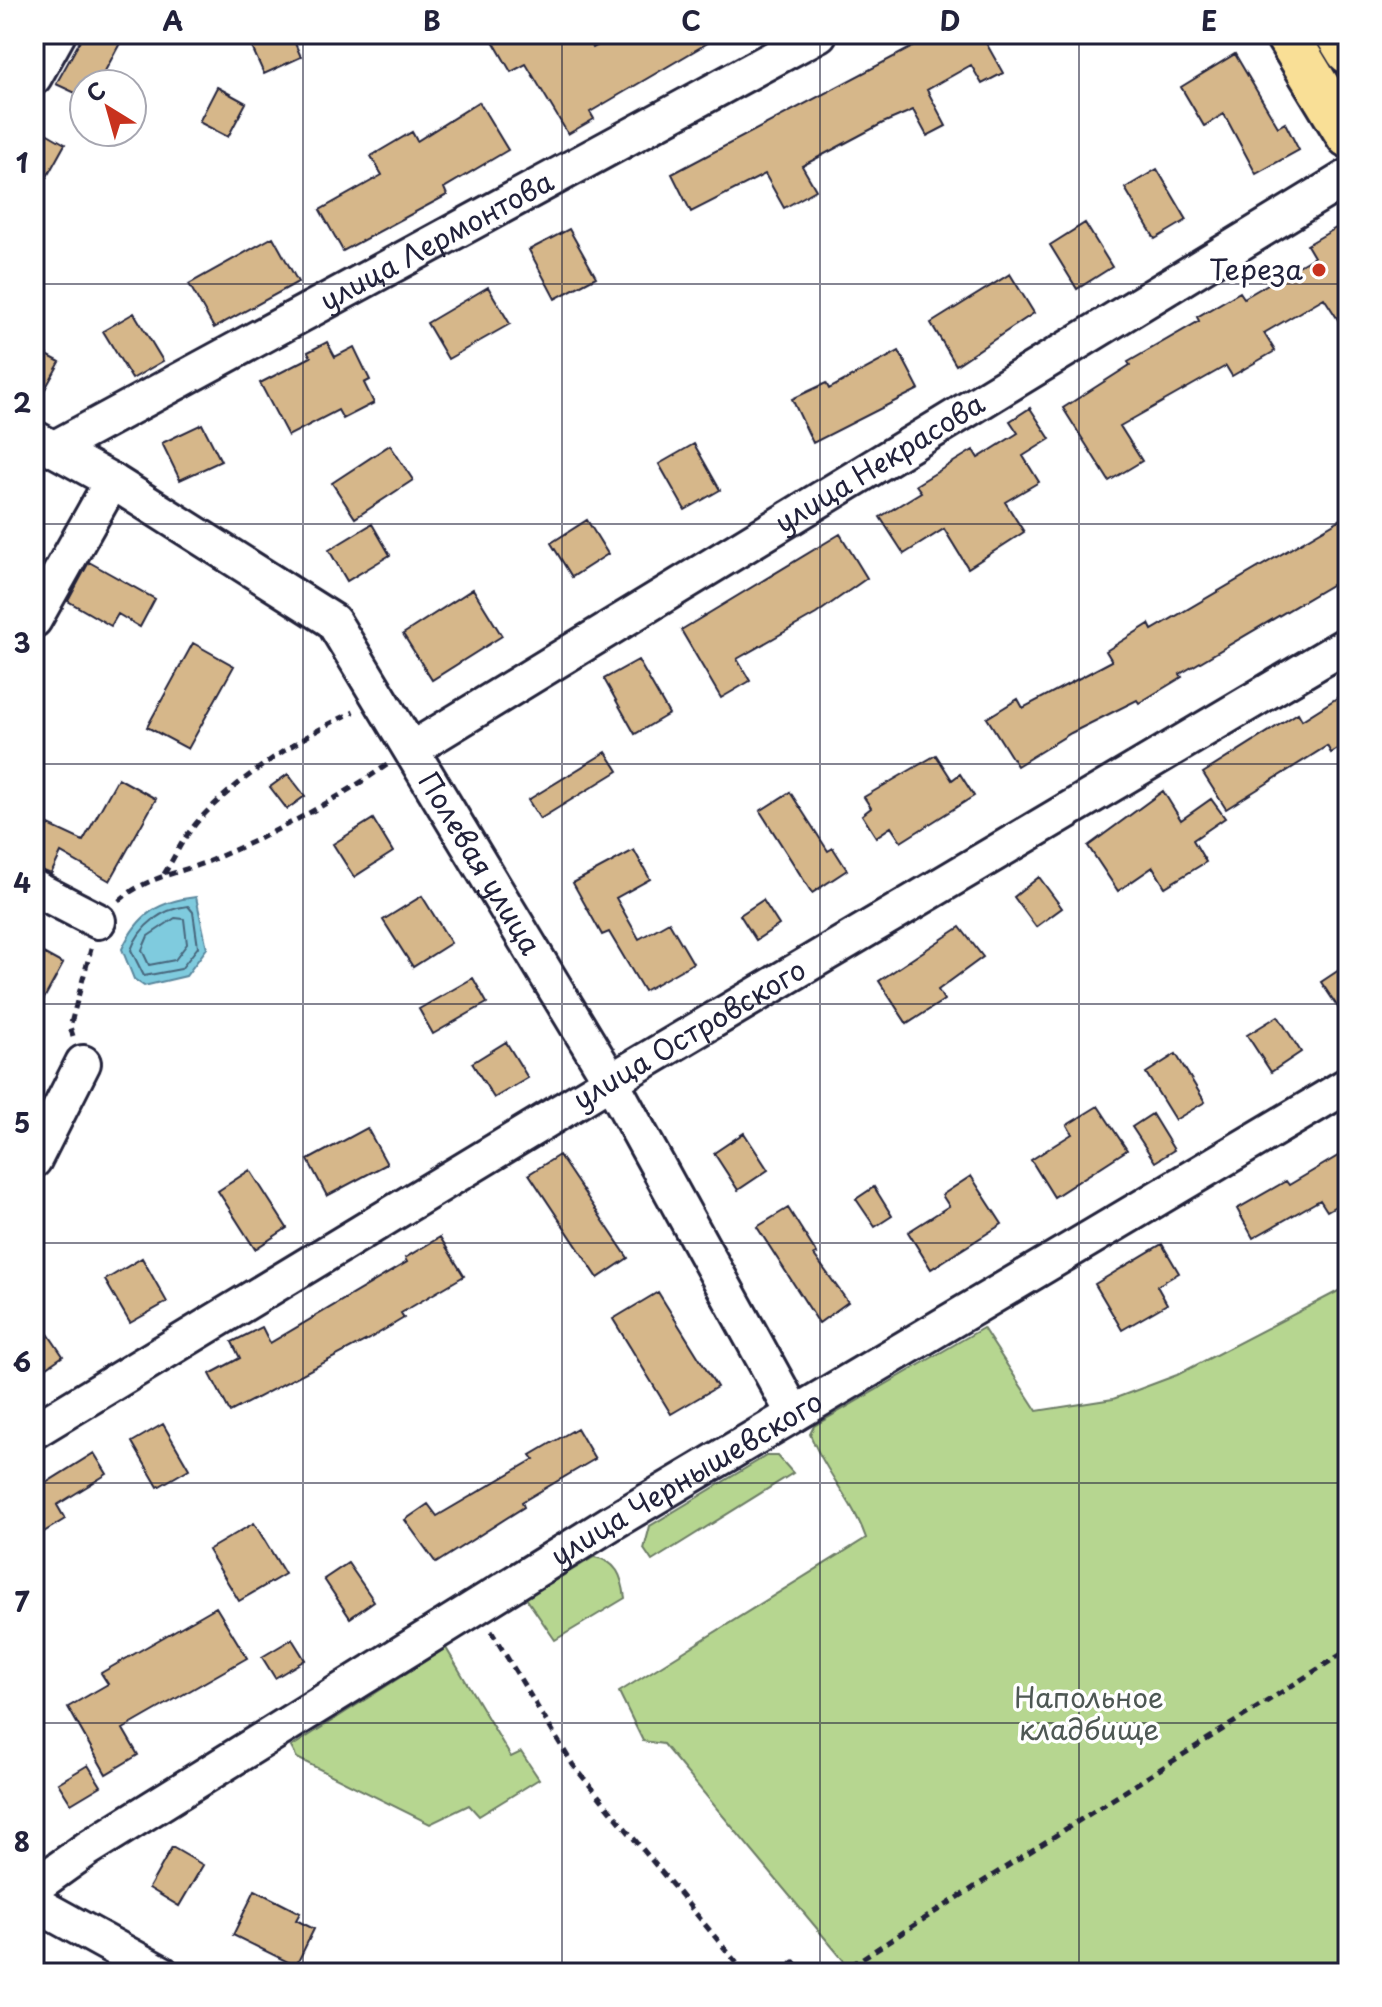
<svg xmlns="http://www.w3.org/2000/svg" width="1382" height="2007" font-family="'Playpen Sans',sans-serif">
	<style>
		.green { fill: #b6d690; stroke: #6c7c66; stroke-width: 2 }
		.water { fill: #7fcbde; stroke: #5a879d; stroke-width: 2 }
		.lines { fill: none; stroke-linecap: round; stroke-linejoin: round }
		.shore { stroke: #47667c; stroke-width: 2 }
		.building { fill: #d6b78a; stroke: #22223b; stroke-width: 2 }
		.minor-casing { stroke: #22223b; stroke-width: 40 }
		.major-casing { stroke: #22223b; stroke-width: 48 }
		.path { stroke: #22223b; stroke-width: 5; stroke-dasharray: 8 6; stroke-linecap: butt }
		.minor { stroke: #fff; stroke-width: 34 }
		.major { stroke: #f9df96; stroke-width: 42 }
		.grid { fill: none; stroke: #22223b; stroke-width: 2; stroke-opacity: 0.55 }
		.poi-dot { fill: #c8321e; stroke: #fff; stroke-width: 3 }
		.labels { text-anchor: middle; stroke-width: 7; stroke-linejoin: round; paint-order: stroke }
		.street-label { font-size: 28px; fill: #22223b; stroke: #fff }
		.poi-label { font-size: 28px; fill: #22223b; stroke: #fff; text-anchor: end }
		.park-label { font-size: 28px; fill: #4e5854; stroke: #fff }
		.neatline { fill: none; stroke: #22223b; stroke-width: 3 }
		.grid-label { font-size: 26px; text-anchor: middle; font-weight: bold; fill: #22223b }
	</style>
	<rect width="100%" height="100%" fill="#fff"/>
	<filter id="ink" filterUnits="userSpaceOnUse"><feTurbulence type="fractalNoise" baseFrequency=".0125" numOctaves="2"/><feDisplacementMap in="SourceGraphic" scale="16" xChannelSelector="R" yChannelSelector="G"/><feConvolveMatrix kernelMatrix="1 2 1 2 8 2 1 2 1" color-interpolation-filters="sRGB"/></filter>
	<g filter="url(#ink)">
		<path class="green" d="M 1348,1286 L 1348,1973 L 854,1973 L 663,1744 L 643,1741 L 619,1692 L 866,1538 C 853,1500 824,1471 810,1434 L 814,1426 L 983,1328 L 1037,1411 L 1113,1399 L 1177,1375 Z
			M 766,1456 L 778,1456 L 793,1473 L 652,1561 L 644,1549 L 650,1526 Z
			M 594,1557 C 617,1561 622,1576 625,1598 L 555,1640 L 526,1598 Z
			M 446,1648 L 511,1757 L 521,1752 L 539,1779 L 479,1816 L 469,1805 L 430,1824 L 297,1758 L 291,1747 Z"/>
		<path class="water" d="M 196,897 L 207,948 L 186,976 L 144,986 L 134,979 L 122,949 C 138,914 159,901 196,897 Z"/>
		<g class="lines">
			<path class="shore" d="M 188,906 L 193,912 L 198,947 L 181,969 L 144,976 L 131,950 C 140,925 162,909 188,906 Z
				M 175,918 L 184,919 L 187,944 L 175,960 L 149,965 L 142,950 L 148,936 Z"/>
		</g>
		<path class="building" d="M 84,34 L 125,34 L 98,84 L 84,84 L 84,97 L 56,84 Z
			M 246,34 L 291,34 L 301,57 L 264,74 Z
			M 489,34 L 585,34 L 593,48 L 619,34 L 628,44 L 646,34 L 723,34 L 590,112 L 594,119 L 568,134 L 526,64 L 511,72 Z
			M 937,34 L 981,34 L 1003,73 L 982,84 L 971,65 L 927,90 L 946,126 L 927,136 L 913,110 L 883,123 L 802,166 L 816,190 L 784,208 L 765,174 L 691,212 L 672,174 Z
			M 1235,54 L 1278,127 L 1285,123 L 1299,150 L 1256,174 L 1224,114 L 1204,126 L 1181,87 Z
			M 217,87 L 246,103 L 228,137 L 199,122 Z
			M 479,102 L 508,150 L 444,188 L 447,195 L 343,251 L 320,210 L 382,175 L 371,156 L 412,132 L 417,141 Z
			M 34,126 L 65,144 L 34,200 Z
			M 1157,169 L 1187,220 L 1155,239 L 1125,188 Z
			M 1348,221 L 1348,335 L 1324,298 L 1264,333 L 1275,351 L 1232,376 L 1226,366 L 1120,426 L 1142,461 L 1109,481 L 1063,408 L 1130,365 L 1128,362 L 1199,321 L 1197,317 L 1240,292 L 1244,298 L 1314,257 L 1307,245 Z
			M 1085,223 L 1112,267 L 1077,289 L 1050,245 Z
			M 569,229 L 596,277 L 555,299 L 529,250 Z
			M 273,237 L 298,282 L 214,328 L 189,284 Z
			M 1010,274 L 1034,313 L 956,365 L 931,323 Z
			M 488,287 L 510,324 L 448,359 L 427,323 Z
			M 134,313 L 163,361 L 132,379 L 103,331 Z
			M 327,342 L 335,357 L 354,347 L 370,380 L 364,383 L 374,403 L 343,419 L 338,410 L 288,436 L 260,383 L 311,357 L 308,352 Z
			M 34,348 L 60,362 L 34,409 Z
			M 899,351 L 919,389 L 813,443 L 792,399 L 826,383 L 829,389 Z
			M 1030,408 L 1050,439 L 1023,456 L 1039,482 L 1005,502 L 1024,532 L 968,568 L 944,529 L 904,554 L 880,517 L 921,492 L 916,485 L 973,450 L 978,458 L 1018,433 L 1010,421 Z
			M 202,424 L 221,461 L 180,480 L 162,443 Z
			M 694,444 L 720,490 L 685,510 L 659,464 Z
			M 390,445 L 413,480 L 355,518 L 332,483 Z
			M 1348,515 L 1348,575 L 1180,674 L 1182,677 L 1139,703 L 1137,700 L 1071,733 L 1017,766 L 987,718 L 1018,699 L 1023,708 L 1112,661 L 1106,651 L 1149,624 L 1152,630 Z
			M 587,520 L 608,554 L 572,577 L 551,543 Z
			M 372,524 L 390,555 L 347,581 L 329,550 Z
			M 840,534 L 867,578 L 816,614 L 737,659 L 750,681 L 721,698 L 681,630 Z
			M 89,562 L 155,599 L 140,627 L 118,614 L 111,626 L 68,601 Z
			M 473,589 L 502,636 L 432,680 L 403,634 Z
			M 193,643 L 234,666 L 188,749 L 147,727 Z
			M 638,660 L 669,714 L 635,734 L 604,679 Z
			M 1348,691 L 1348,743 L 1331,753 L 1327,746 L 1226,809 L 1203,773 L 1298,713 L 1302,720 Z
			M 606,752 L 618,771 L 540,819 L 528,800 Z
			M 936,755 L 952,780 L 960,774 L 974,796 L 901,842 L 891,827 L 876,837 L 862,815 L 871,808 L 864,797 Z
			M 288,774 L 305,796 L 287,809 L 270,787 Z
			M 118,778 L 156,799 L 110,881 L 61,853 L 51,874 L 34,867 L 34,854 L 40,842 L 34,838 L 34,818 L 83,841 Z
			M 1163,791 L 1181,820 L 1211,799 L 1225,818 L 1193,840 L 1206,862 L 1165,887 L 1153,867 L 1118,891 L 1088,846 Z
			M 790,792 L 828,851 L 833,848 L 847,870 L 812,893 L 760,811 Z
			M 373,819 L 393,852 L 354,877 L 333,844 Z
			M 634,850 L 650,879 L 616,898 L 639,939 L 669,922 L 693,963 L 644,991 L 609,932 L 602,935 L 573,883 Z
			M 1039,877 L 1062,908 L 1036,927 L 1014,897 Z
			M 422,896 L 451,943 L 413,967 L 383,920 Z
			M 763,900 L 779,925 L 756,940 L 740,915 Z
			M 960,927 L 983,957 L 938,990 L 944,1000 L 907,1024 L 879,981 Z
			M 34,948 L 63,964 L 34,1017 Z
			M 1348,964 L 1348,1022 L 1321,982 Z
			M 473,978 L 487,1003 L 433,1034 L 419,1009 Z
			M 1278,1016 L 1301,1052 L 1271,1072 L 1247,1035 Z
			M 506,1042 L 528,1078 L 494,1098 L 472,1063 Z
			M 1176,1054 L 1205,1102 L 1175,1120 L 1146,1073 Z
			M 1098,1106 L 1127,1150 L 1054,1197 L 1031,1160 L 1072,1134 L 1067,1125 Z
			M 1152,1114 L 1174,1150 L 1155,1162 L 1132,1127 Z
			M 367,1128 L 387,1164 L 327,1196 L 308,1160 Z
			M 744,1133 L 768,1170 L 738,1190 L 714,1153 Z
			M 1348,1150 L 1348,1199 L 1327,1211 L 1320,1200 L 1253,1238 L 1237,1209 L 1286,1181 L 1289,1185 Z
			M 559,1155 L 628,1258 L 598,1278 L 529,1174 Z
			M 250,1170 L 287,1228 L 255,1249 L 218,1191 Z
			M 971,1176 L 1002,1224 L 931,1269 L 908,1232 L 949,1206 L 942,1195 Z
			M 874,1187 L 892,1216 L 875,1227 L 856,1199 Z
			M 788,1208 L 817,1254 L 814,1255 L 848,1302 L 819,1323 L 757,1227 Z
			M 440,1237 L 464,1276 L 401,1313 L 404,1318 L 369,1339 L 230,1412 L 210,1374 L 240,1358 L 232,1342 L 262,1327 L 270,1343 L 407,1262 L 405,1258 Z
			M 1162,1244 L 1179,1273 L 1157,1286 L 1167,1304 L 1122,1330 L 1095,1284 Z
			M 142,1258 L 167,1302 L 130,1323 L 105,1280 Z
			M 658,1292 L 717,1387 L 671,1414 L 613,1319 Z
			M 34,1313 L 63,1356 L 34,1376 Z
			M 163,1424 L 189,1469 L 158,1487 L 132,1442 Z
			M 577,1428 L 595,1459 L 522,1502 L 524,1507 L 436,1563 L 405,1520 L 428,1504 L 437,1516 L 534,1459 L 531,1455 Z
			M 94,1453 L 107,1474 L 57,1505 L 65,1519 L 34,1538 L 34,1468 L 44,1484 Z
			M 254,1523 L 285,1574 L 239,1601 L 208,1550 Z
			M 348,1563 L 374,1601 L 350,1618 L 324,1579 Z
			M 216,1607 L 247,1658 L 123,1729 L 138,1755 L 106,1774 L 68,1707 L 108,1684 L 101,1673 Z
			M 292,1639 L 305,1660 L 275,1678 L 262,1657 Z
			M 88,1765 L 101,1786 L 71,1804 L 58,1783 Z
			M 172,1847 L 203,1865 L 179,1906 L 149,1888 Z
			M 255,1890 L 300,1913 L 296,1920 L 314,1929 L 296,1966 L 233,1935 Z"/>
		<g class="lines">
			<defs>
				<g id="minor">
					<path d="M 34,77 L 58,34"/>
					<path id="s1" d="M 34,438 L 112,481 L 333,621 L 611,1081 L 794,1414"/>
					<path id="s2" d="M 55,448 L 819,34"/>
					<path d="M 34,620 L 112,481"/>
					<path id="s3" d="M 412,749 L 1348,177"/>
					<path d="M 34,888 L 98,921"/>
					<path d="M 34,1160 L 83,1063"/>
					<path id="s4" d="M 34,1431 L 611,1081 L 1348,644"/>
					<path id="s5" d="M 34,1887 L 87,1849 L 611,1523 L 1348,1085"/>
					<path d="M 34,1903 L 161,1973"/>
				</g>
				<path id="major" d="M 1286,34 L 1348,136
					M 1337,34 L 1348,52"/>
			</defs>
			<use href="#minor" class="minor-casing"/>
			<use href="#major" class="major-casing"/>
			<path class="path" d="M 164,874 C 173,860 180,844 190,831 C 222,788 305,733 354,712
				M 119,901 C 146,876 182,873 214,859 C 279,831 329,804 387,765
				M 73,1036 L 70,1027 L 91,949
				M 491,1631 L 573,1765 L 745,1973
				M 780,1973 L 794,1962 L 803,1973
				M 839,1973 L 1348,1650"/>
			<use href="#minor" class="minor"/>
			<use href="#major" class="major"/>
		</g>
	</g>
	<path class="grid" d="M 303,34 L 303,1973M 562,34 L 562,1973M 820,34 L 820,1973M 1079,34 L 1079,1973M 34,284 L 1348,284M 34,524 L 1348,524M 34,764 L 1348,764M 34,1004 L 1348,1004M 34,1243 L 1348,1243M 34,1483 L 1348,1483M 34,1723 L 1348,1723"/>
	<circle class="poi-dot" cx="1319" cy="270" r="8"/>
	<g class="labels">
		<g class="street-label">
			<text dy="10" stroke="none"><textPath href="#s2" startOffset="434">улица Лермонтова</textPath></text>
			<text dy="10" stroke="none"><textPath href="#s3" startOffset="548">улица Некрасова</textPath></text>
			<text dy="10" stroke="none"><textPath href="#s1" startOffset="634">Полевая улица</textPath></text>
			<text dy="10" stroke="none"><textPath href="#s4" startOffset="766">улица Островского</textPath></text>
			<text dy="10" stroke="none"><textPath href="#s5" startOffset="770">улица Чернышевского</textPath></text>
		</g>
		<g class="poi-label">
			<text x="1303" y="280">Тереза</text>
		</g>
		<g class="park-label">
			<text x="1089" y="1708">Напольное<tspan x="1089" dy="32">кладбище</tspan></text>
		</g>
	</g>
	<rect width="1382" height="2007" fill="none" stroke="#fff" stroke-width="88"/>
	<g transform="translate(108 108) rotate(323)"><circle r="38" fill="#ffffff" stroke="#a7a7b1" stroke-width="2"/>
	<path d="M0-6L14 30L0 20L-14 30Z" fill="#c8321e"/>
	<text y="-12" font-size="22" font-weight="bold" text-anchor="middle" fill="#22223b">С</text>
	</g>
	<rect x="44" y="44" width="1294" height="1919" class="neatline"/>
	<g class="grid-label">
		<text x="173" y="31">A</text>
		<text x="432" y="31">B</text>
		<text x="691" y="31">C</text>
		<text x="950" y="31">D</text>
		<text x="1209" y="31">E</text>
		<text x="22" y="173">1</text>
		<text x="22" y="413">2</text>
		<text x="22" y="653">3</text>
		<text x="22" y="893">4</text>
		<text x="22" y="1133">5</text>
		<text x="22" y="1372">6</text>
		<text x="22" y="1612">7</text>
		<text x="22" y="1852">8</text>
	</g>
</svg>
